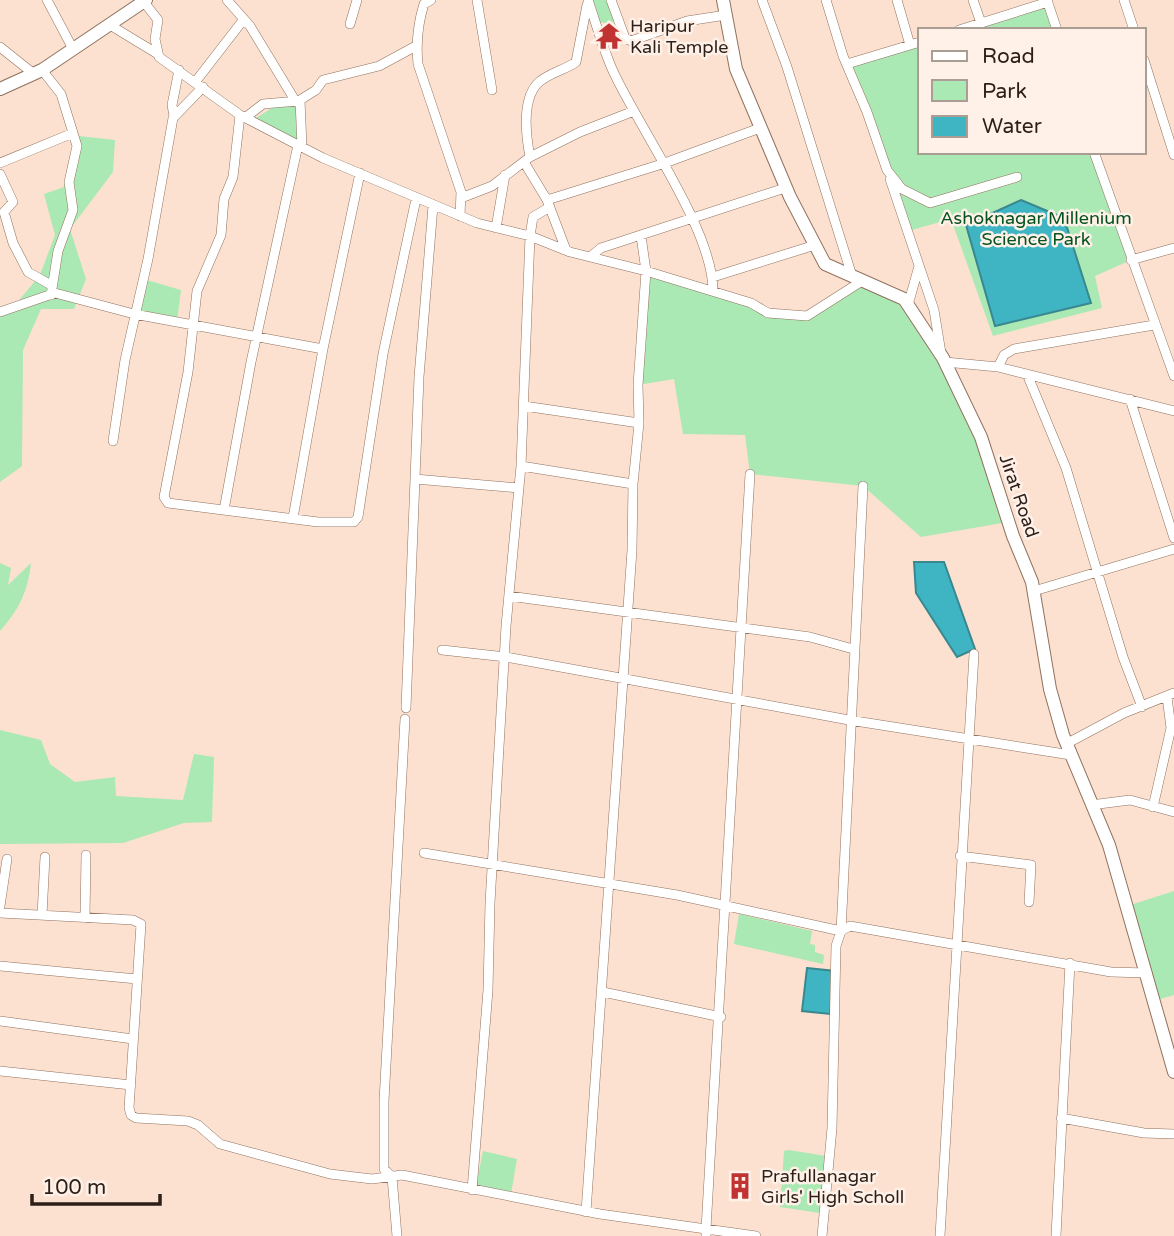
<svg xmlns="http://www.w3.org/2000/svg" width="1174" height="1236" font-family="'Varela Round',sans-serif">
	<style>
		.green { fill: #aae8b4 }
		.water { fill: #3fb4c2; stroke: #39878f; stroke-width: 2 }
		.lines { fill: none; stroke-linecap: round; stroke-linejoin: round }
		.minor-casing { stroke: #90725f; stroke-width: 10 }
		.secondary-casing { stroke: #90725f; stroke-width: 14 }
		.minor { stroke: #fff; stroke-width: 9 }
		.secondary { stroke: #fff; stroke-width: 12 }
		.labels { text-anchor: middle; stroke-width: 5; stroke-linejoin: round; paint-order: stroke }
		.poi-label { font-size: 18px; fill: #2b1f17; stroke: #fff1e8; text-anchor: start }
		.park-label { font-size: 18px; fill: #045220; stroke: #fff1e8 }
		.street-label { font-size: 18px; fill: #2b1f17; stroke: #fff1e8 }
	</style>
	<rect width="100%" height="100%" fill="#fce1d0"/>
	<path class="green" d="M 588,0 L 611,0 L 618,18 L 609,24 L 595,21 Z
		M 1048,2 L 1057,30 L 959,30 Z
		M 920,42 L 920,152 L 1094,152 L 1131,260 L 1095,276 L 1102,308 L 993,336 L 951,219 L 908,231 L 847,64 Z
		M 300,105 L 301,145 L 253,120 L 275,106 Z
		M 79,136 L 115,140 L 113,172 L 70,229 L 86,279 L 74,309 L 41,309 L 23,350 L 22,466 L 0,482 L 0,308 L 16,304 L 40,275 L 55,235 L 44,194 L 64,187 L 68,162 Z
		M 646,271 L 768,313 L 806,316 L 862,281 L 904,299 L 955,383 L 1008,522 L 921,537 L 863,486 L 750,474 L 745,435 L 683,434 L 674,379 L 638,385 Z
		M 143,279 L 181,290 L 177,322 L 134,314 Z
		M 0,563 L 11,568 L 8,585 L 31,563 C 28,591 19,610 0,631 Z
		M 0,730 L 41,740 L 50,764 L 75,782 L 115,777 L 116,796 L 183,800 L 194,754 L 214,757 L 212,822 L 184,823 L 123,843 L 0,844 Z
		M 1174,891 L 1174,995 L 1154,1001 L 1127,906 Z
		M 739,914 L 812,931 L 810,944 L 815,945 L 815,952 L 824,955 L 823,964 L 734,944 Z
		M 789,1150 L 826,1156 L 820,1213 L 780,1207 L 784,1151 Z
		M 483,1151 L 517,1159 L 511,1194 L 476,1186 Z"/>
	<path class="water" d="M 1021,200 L 1064,218 L 1091,303 L 995,326 L 966,225 Z
		M 914,562 L 944,562 L 975,649 L 957,657 L 916,593 Z
		M 807,968 L 835,971 L 830,1014 L 802,1011 Z"/>
	<g class="lines">
		<defs>
			<path id="minor" d="M 47,0 L 73,49
				M 227,0 L 250,26 L 296,102
				M 431,0 L 424,4 C 418,23 416,44 418,64 L 461,192 L 460,216
				M 477,0 L 492,90
				M 588,0 C 596,23 603,49 613,71 C 640,130 713,230 713,291
				M 611,0 L 625,38 L 631,41 L 687,21 L 726,15
				M 762,0 L 787,67 L 852,276
				M 826,0 L 843,56 L 867,112 L 887,170 L 902,189 L 930,203 L 1017,177
				M 897,0 L 910,45
				M 973,0 L 981,23
				M 1047,0 L 1057,30
				M 1124,0 L 1134,30
				M 144,2 L 158,20 L 155,39 L 159,57 L 240,115 L 323,158 L 477,223 L 530,236 L 570,252 L 646,271 L 751,303 L 768,313 L 807,316 L 862,281
				M 350,24 L 357,0
				M 110,25 L 156,53
				M 959,30 L 1048,2
				M 0,47 L 34,74
				M 1144,60 L 1174,155
				M 847,64 L 920,42
				M 42,70 L 61,94 L 77,146 L 69,182 L 73,210 L 58,251 L 51,295
				M 196,81 L 244,19
				M 240,115 L 233,177 L 224,199 L 221,235 L 197,291 L 188,372 L 164,497 L 168,503 L 318,522 L 354,522 L 358,517 L 383,354 L 416,199
				M 174,116 L 172,105 L 179,70
				M 246,117 L 263,104 L 298,101
				M 302,147 L 300,100 L 316,90 L 323,80 L 379,66 L 416,46
				M 1094,152 L 1174,376
				M 530,157 L 580,132 L 634,111
				M 524,162 L 547,200 L 566,250
				M 0,163 L 73,133
				M 0,174 L 13,202 L 4,212 L 13,243 L 28,272 L 51,285
				M 890,179 L 934,310 L 941,353
				M 461,198 L 492,186 L 530,157 C 526,136 522,101 537,84 C 546,74 565,70 576,62 L 587,5
				M 547,200 L 662,164 L 760,128
				M 496,228 L 505,175
				M 590,257 L 601,248 L 785,188
				M 1131,260 L 1174,248
				M 713,277 L 815,245
				M 908,305 L 919,266
				M 0,312 L 55,293 L 134,314 L 323,349
				M 945,362 L 998,367 L 1174,411
				M 998,367 L 1004,355 L 1014,349 L 1154,325
				M 1027,374 L 1066,468 L 1123,657 L 1142,707
				M 1130,399 L 1174,538
				M 524,406 L 639,423
				M 113,441 L 125,360 L 148,259 L 173,118 L 203,87
				M 521,466 L 633,484
				M 750,474 L 706,1229 L 756,1236
				M 415,479 L 519,488
				M 224,510 L 251,362 L 298,145
				M 293,518 L 323,349 L 360,173
				M 1034,591 L 1174,549
				M 509,596 L 810,637 L 853,649
				M 442,650 L 506,657 L 849,720 L 1071,755
				M 406,708 L 419,377 L 433,206
				M 1066,744 L 1124,713 L 1174,693
				M 1091,805 L 1130,800 L 1174,812
				M 1153,807 L 1171,728 L 1167,697
				M 424,853 L 677,895 L 841,931 L 863,486
				M 960,856 L 1031,865 L 1029,902
				M 0,906 L 7,859
				M 0,913 L 133,920 L 141,924 L 129,1108 L 131,1115 L 136,1118 L 188,1121 L 198,1125 L 220,1144 L 330,1174 L 372,1179 L 402,1175 L 600,1214 L 706,1229 L 706,1236
				M 42,915 L 45,857
				M 85,918 L 86,855
				M 0,966 L 137,979
				M 603,992 L 721,1017
				M 0,1021 L 133,1039
				M 0,1071 L 131,1085
				M 1061,1118 L 1144,1133 L 1174,1134
				M 472,1190 L 488,990 L 490,903 L 506,626 L 521,466 L 530,236 L 533,217 L 550,207
				M 586,1212 L 632,550 L 633,484 L 639,423 L 638,385 L 646,271 L 641,236
				M 397,1236 L 392,1177 L 384,1169 L 384,1101 L 405,719
				M 822,1236 L 832,1128 L 836,946 L 841,931 L 850,926 L 1111,972 L 1147,973
				M 940,1236 L 974,654
				M 1056,1236 L 1070,963"/>
			<path id="secondary" d="M 723,0 L 736,69 L 790,197 L 825,264 L 904,299 L 943,358 L 981,437 L 1013,536 L 1032,582 L 1050,689 L 1063,735 L 1109,845 L 1174,1072
				M 0,89 L 42,70 L 146,0"/>
		</defs>
		<use href="#minor" class="minor-casing"/>
		<use href="#secondary" class="secondary-casing"/>
		<use href="#minor" class="minor"/>
		<use href="#secondary" class="secondary"/>
	</g>
	<defs>
		<symbol id="temple-bare" viewBox="-9 -9 18 18"><path d="M0-6L5-2H3V0L6.5 2.5H4V6H1.5V3h-3V6H-4V2.5H-6.5L-3 0V-2H-5Z" fill="#c13232" stroke="#fff1e8" stroke-width="2.5" paint-order="stroke"/></symbol>
		<symbol id="building-bare" viewBox="-9 -9 18 18"><path d="M-4-6H4V6H1V3H-1V6H-4ZM-2.5-4.3h1.7v1.8h-1.7ZM.8-4.3h1.7v1.8H.8ZM-2.5-1h1.7V.8h-1.7ZM.8-1h1.7V.8H.8Z" fill="#c13232" stroke="#fff1e8" stroke-width="2.5" paint-order="stroke"/></symbol>
	</defs>
	<g fill-rule="evenodd">
		<use href="#temple-bare" x="590" y="17" width="38" height="38"/>
		<use href="#building-bare" x="721" y="1167" width="38" height="38"/>
	</g>
	<g class="labels">
		<g class="poi-label">
			<text x="630" y="32">Haripur<tspan x="630" dy="21">Kali Temple</tspan></text>
			<text x="761" y="1182">Prafullanagar<tspan x="761" dy="21">Girls' High Scholl</tspan></text>
		</g>
		<g class="park-label">
			<text x="1036" y="224">Ashoknagar Millenium<tspan x="1036" dy="21">Science Park</tspan></text>
		</g>
		<g class="street-label">
			<text transform="translate(1019 496) rotate(71)" y="6">Jirat Road</text>
		</g>
	</g>
	<rect x="918" y="28" width="228" height="126" fill="#fff1e8" stroke="#aa9d94" stroke-width="2"/>
	<rect x="932" y="51" width="35" height="10" fill="#ffffff" stroke="#aa9d94" stroke-width="2"/>
	<text x="982" y="63" font-size="21" fill="#2b1f17">Road</text>
	<rect x="932" y="80" width="35" height="21" fill="#aae8b4" stroke="#aa9d94" stroke-width="2"/>
	<text x="982" y="98" font-size="21" fill="#2b1f17">Park</text>
	<rect x="932" y="116" width="35" height="21" fill="#3fb4c2" stroke="#aa9d94" stroke-width="2"/>
	<text x="982" y="133" font-size="21" fill="#2b1f17">Water</text>
	<path d="M32 1194v10h128v-10" fill="none" stroke="#2b1f17" stroke-width="3.5"/>
	<text x="42" y="1194" font-size="21" fill="#2b1f17" stroke="#fff1e8" stroke-width="5" paint-order="stroke">100 m</text>
</svg>
